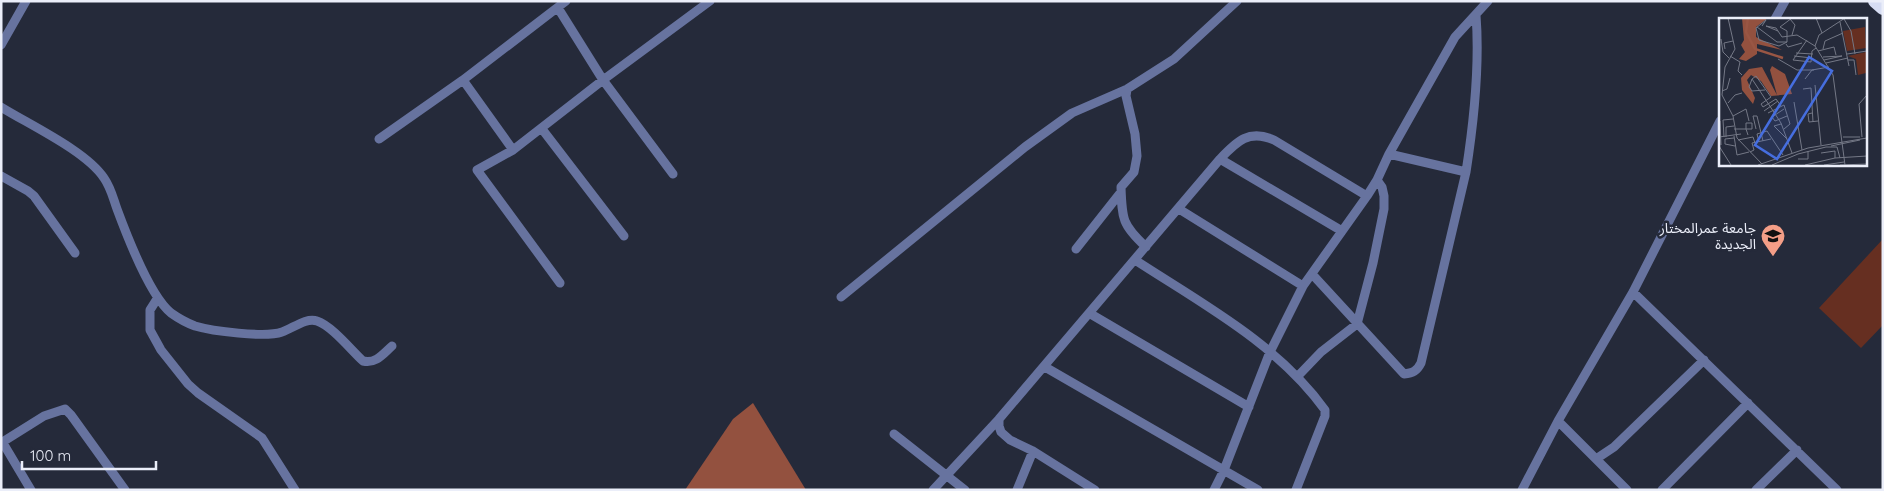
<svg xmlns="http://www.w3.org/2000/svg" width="1884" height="491" font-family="Quicksand,'Noto Sans Arabic',sans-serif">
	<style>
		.green { fill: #662f21 }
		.forest { fill: #93513f }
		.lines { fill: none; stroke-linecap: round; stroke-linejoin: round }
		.minor { stroke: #67739f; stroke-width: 9 }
		.highway { stroke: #d7ddf3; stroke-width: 14 }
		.labels { text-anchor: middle; stroke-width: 5; stroke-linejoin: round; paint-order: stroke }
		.poi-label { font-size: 14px; fill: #ebeef9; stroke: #252a3a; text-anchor: end }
		.inset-river { fill: none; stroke: #995644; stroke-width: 2.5 }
		.inset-road { fill: none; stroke: #747886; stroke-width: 1 }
		.view { fill: #466edf; fill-opacity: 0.15; stroke: #466edf; stroke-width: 2.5 }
		.inset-edge { fill: none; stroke: #ebeef9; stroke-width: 2.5 }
	</style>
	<rect width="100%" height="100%" fill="#252a3a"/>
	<path class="green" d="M 1883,239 L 1883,325 L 1861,348 L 1819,308 Z"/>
	<path class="forest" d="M 753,403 L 806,490 L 685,490 L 733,419 Z"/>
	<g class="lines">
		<path class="minor" d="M 558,8 L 603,80 L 673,174
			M 1775,19 L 1785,1
			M 1,45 L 26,1
			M 463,80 L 513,150
			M 1127,89 L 1126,96 L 1135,134 L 1137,156 L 1134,172 L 1121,187 C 1122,219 1122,225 1146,247
			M 1,107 C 30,125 86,151 104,178 C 111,188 113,198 117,209 C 127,236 150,296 171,313 C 178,318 187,323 195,326 C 212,331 265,338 282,332 C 292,329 306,317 317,321 C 332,326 351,350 363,361 C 376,364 383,354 392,346
			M 542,129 L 624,236
			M 379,139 L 463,80 L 566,1
			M 1389,154 L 1466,172
			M 1220,159 L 1342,231
			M 1,176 L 28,191 L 34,196 L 75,253
			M 1179,209 L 1303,286
			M 1076,249 L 1121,192
			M 1135,260 C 1201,303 1278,344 1325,410 L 1325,416 L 1296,490
			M 1312,274 L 1404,374 C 1413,373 1417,371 1421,363 L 1466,172 C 1474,121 1480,67 1476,15
			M 560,283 L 477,170 L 513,150 L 603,80 L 710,1
			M 1633,292 L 1837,490
			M 841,297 L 1025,147 L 1072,113 L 1127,89 L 1174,59 L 1237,1
			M 157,299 L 150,310 L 150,330 L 161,350 L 188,384 L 198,393 L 262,438 L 295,490
			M 1089,313 L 1249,407
			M 1045,367 L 1258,490
			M 1297,377 L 1321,352 L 1357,324 L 1373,263 L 1384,209 L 1384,196 L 1382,187 L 1377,180
			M 894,434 L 965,490
			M 1,443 L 44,416 L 65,409 L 71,415 L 125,490
			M 3,443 L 31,490
			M 1596,459 L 1614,447 L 1704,360
			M 933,490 L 999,419
			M 1017,490 L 1033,451
			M 1095,490 L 1033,451 L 1010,440 L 1001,432 L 999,426 L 999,419 L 1220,159 C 1237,141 1249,129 1274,140 L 1367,196
			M 1214,490 L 1224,470 L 1270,352 L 1303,286 L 1367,196 L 1377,180 L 1389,154 L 1455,37 L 1488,1
			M 1522,490 L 1558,421
			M 1627,490 L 1558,421 L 1633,292 L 1720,121
			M 1662,490 L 1748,403
			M 1756,490 L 1797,450"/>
		<path class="highway" d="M 1875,1 L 1883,8"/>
	</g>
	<defs>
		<symbol id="university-pin" viewBox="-11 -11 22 30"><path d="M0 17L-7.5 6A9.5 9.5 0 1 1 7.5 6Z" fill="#f49e87" stroke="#252a3a"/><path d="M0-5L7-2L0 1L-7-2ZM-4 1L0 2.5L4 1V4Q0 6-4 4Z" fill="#111"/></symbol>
	</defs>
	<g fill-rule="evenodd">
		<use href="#university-pin" x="1759" y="222" width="28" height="38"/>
	</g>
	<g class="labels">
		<g class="poi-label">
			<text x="1756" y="233">جامعة عمرالمختار<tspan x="1756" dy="16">الجديدة</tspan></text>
		</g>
	</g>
	<g transform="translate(1719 18)">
		<rect width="148" height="148" fill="#252a3a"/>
		<path d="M 146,9 L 147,30 L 128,33 L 124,13 ZM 147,34 L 147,55 L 139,57 L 137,41 L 129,38 Z" fill="#662f21"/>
		<path d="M 23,0 L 49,0 L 37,9 L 37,19 L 63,32 L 38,26 L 38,36 L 27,43 L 20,41 L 26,34 L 22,27 L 25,22 ZM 53,48 L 66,56 L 73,76 L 52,78 L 42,63 L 32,57 L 28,62 L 36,80 L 34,86 L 23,72 L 22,60 L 30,51 L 43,49 L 58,77 L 51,52 Z" fill="#93513f"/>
		<path class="inset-river" d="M 29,0 L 27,14 L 36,31 L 64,40"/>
		<path class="inset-road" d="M 9,0 L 16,31 L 6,49 L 3,77 L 14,98 L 18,120 L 43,146M 97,0 L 103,15M 126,0 L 100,17 L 96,28 L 114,57 L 126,147M 71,1 L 76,7 L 73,17M 125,1 L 132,13 L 136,36M 121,4 L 130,48M 43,8 L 47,2 L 37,10 L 40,22 L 60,28 L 68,24M 38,9 L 58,24 L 68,24 L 68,13 L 61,9 L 73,0M 59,13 L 57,10 L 47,8 L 59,13 L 63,19 L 78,17 L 96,28M 2,21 L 4,34 L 10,40M 88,22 L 74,42 L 92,44 L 93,33 L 97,30M 67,26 L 69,29 L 83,25M 6,31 L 5,25 L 14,23M 104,31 L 106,23 L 124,15M 99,33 L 115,29 L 117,37M 77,35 L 94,36M 128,36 L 148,33M 11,38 L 21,44 L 19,53 L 23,57M 75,38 L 93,40M 104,39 L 123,38M 59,41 L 78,52 L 95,52M 105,42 L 123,38M 129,42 L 135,42 L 137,57M 107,45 L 129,40M 33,61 L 62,105 L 73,135M 33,61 L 37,58 L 52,79M 33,61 L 30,69 L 33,73 L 46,72M 86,61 L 93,52 L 110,49M 96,67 L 102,127M 84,71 L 92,70 L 94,104M 3,73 L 8,71 L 11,60M 52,79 L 42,86 L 44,89 L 57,81 L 62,88M 75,84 L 83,132M 9,85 L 16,77 L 23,75M 65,91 L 53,99 L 56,103 L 68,98M 45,93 L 59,83M 49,95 L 65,87 L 71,106 L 65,111M 93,95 L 89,96 L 90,104 L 99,103M 14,98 L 27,91 L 30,103M 1,103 L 2,127M 62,106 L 55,108 L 68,121M 15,111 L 33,111 L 33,105 L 27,105 L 27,111 L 29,117M 37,111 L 34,98 L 38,98 L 44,123M 15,118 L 18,137 L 30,134M 0,119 L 22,116M 5,119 L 4,102 L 14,101M 7,119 L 7,109 L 15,108M 124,119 L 141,119M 143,119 L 140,86 L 148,77M 15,120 L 6,121 L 6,126 L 16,128M 19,122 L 34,119 L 36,125M 40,124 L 38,116 L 48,113 L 64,137M 0,128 L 12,147M 112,128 L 141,122M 31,134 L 35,132 L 33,125 L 52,121M 102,135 L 116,133 L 116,140M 79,141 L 89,141 L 89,133M 39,147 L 89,130 L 148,120M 53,147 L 79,136 L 107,129 L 118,129 L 121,140M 86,147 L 116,140 L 148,138M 105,147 L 125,144M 121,147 L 148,146"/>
		<path class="view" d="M 90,39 L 113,53 L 58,141 L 36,127 Z"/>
		<rect width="148" height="148" class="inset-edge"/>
	</g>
	<rect width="1884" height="491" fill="none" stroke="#ebeef9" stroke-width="5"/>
	<path d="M22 461v8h134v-8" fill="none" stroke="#ebeef9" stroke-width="2.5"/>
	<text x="30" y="461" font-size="15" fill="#ebeef9" stroke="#252a3a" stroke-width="4" paint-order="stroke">100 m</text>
</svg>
